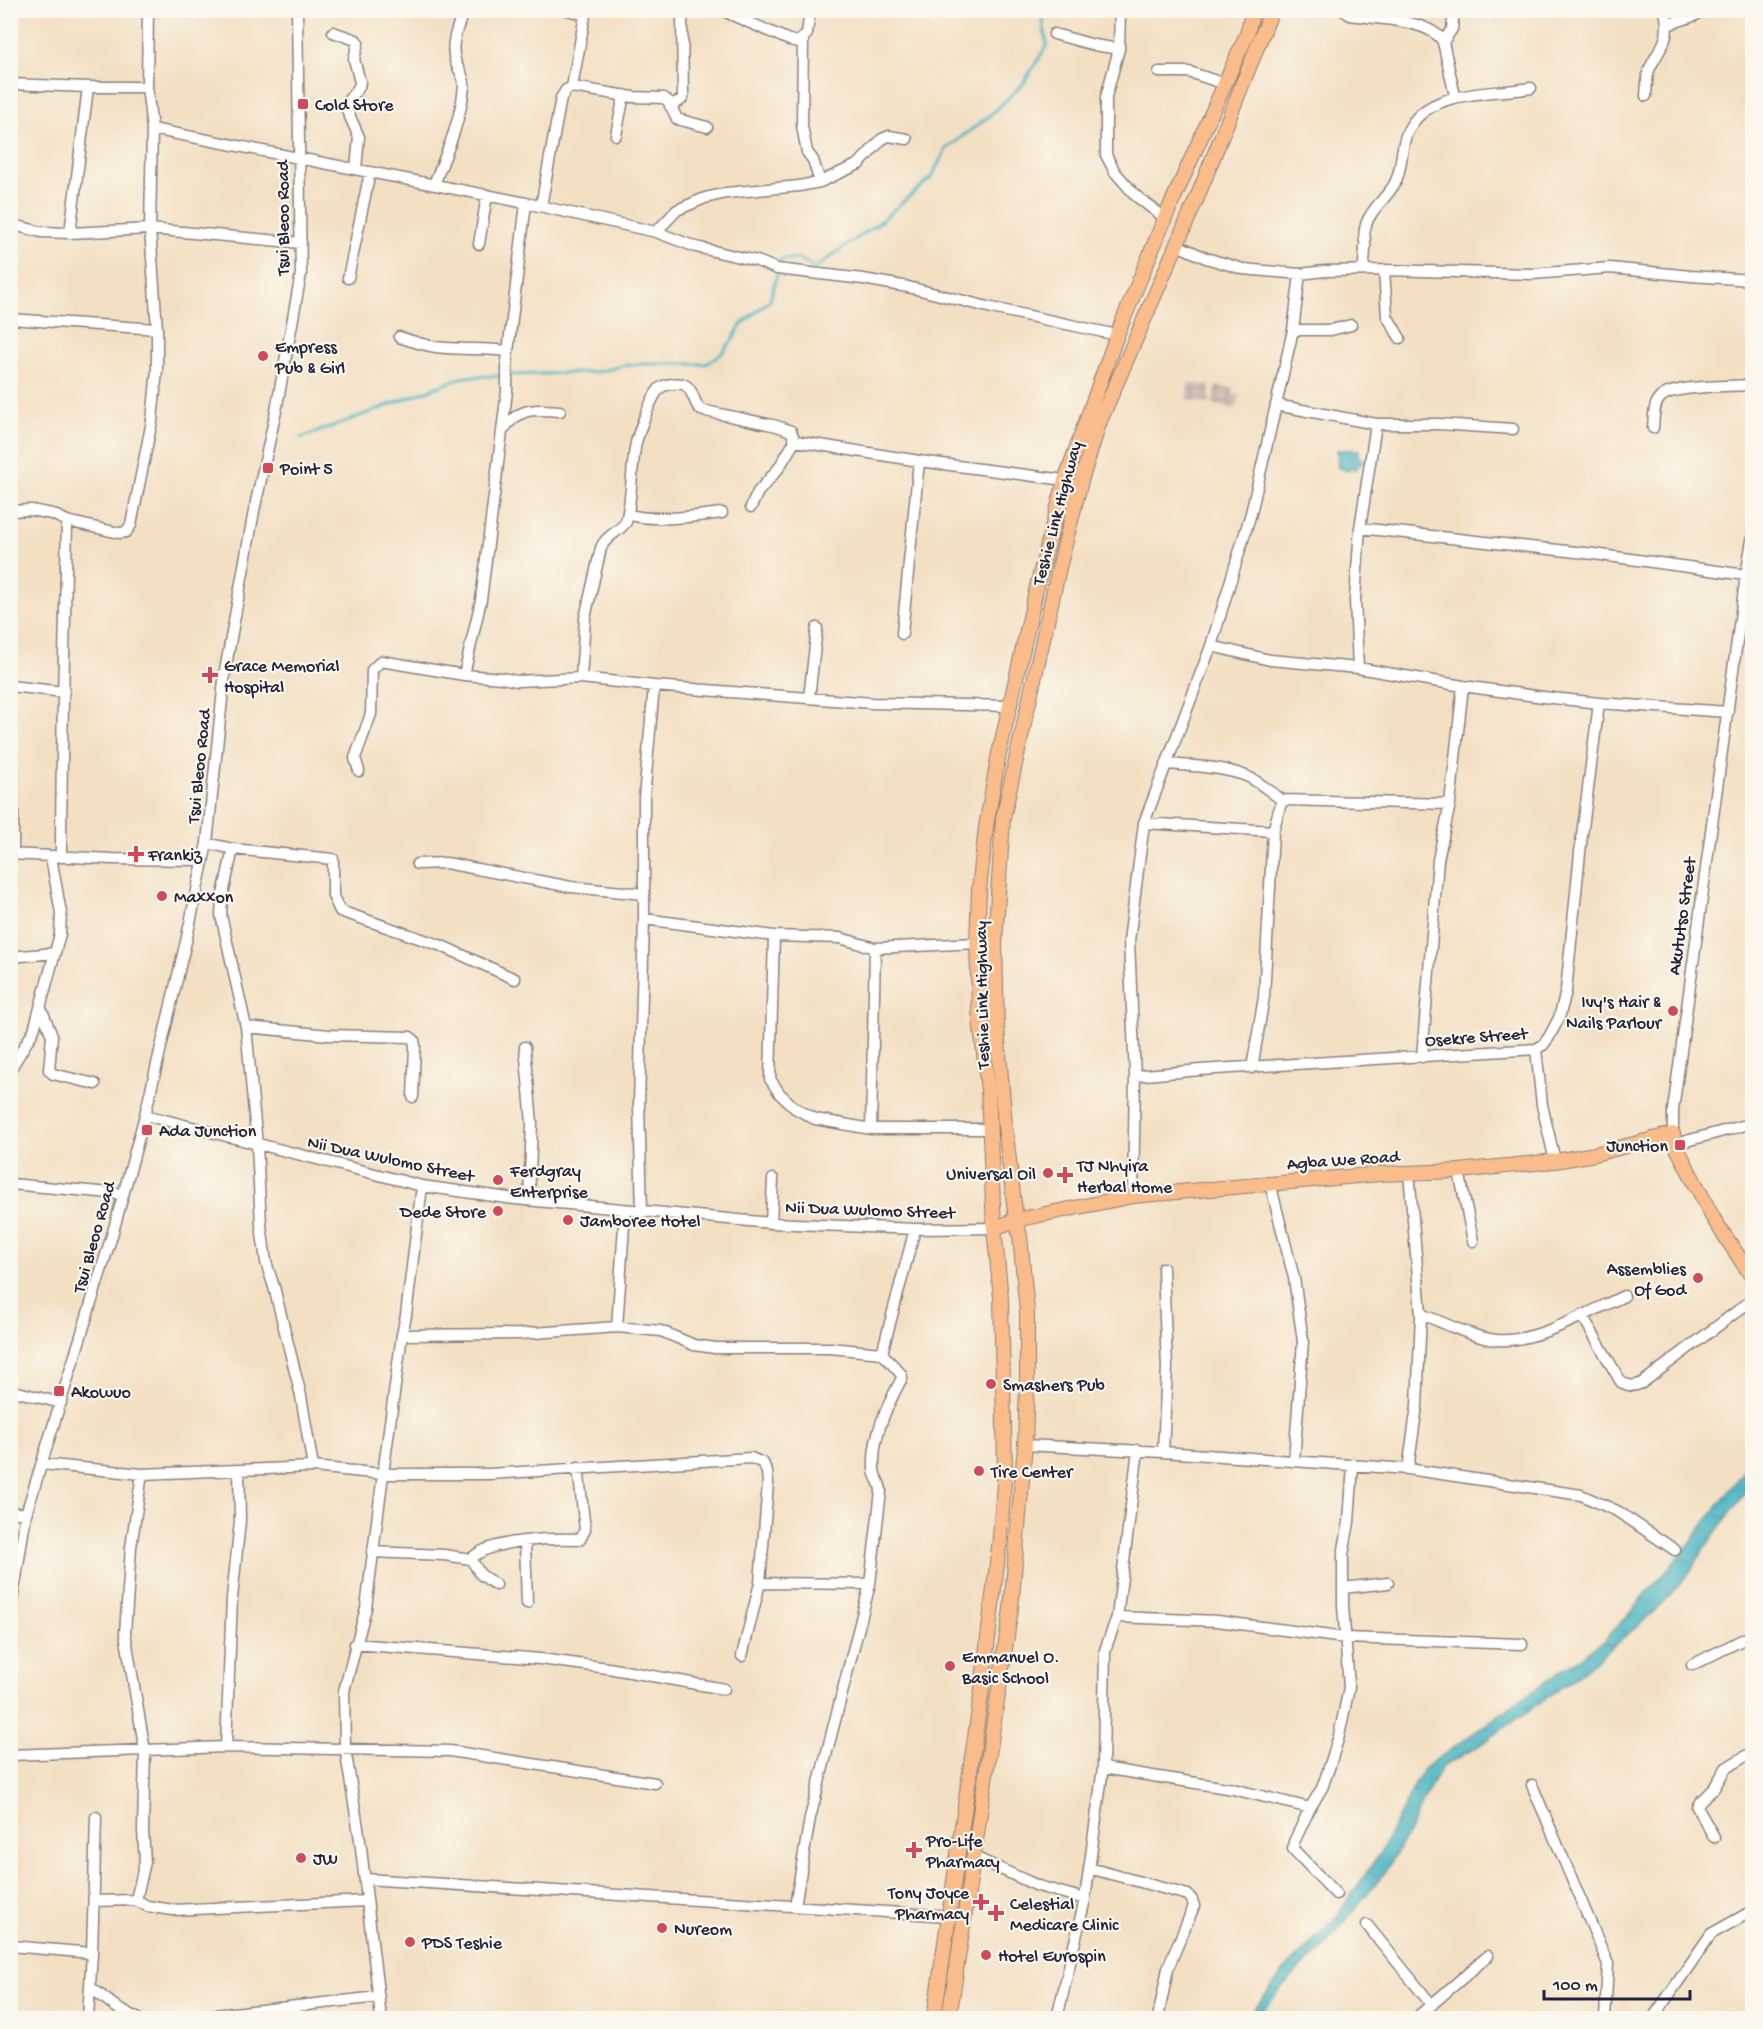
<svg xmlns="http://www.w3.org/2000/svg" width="1763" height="2029" font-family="'Gochi Hand',sans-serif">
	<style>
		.industrial { fill: url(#industrial-grid) }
		.water { fill: url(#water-ripples); stroke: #346a7e; stroke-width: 1.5 }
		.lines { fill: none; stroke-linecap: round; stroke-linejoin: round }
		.stream { stroke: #45b3c0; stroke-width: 3 }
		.minor-casing { stroke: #8a807e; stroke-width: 13 }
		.major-casing { stroke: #8a807e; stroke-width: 16 }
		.minor { stroke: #fff; stroke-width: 10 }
		.major { stroke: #f9bc8a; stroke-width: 14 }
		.poi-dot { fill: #d1495b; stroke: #fbf7ec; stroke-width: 2 }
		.labels { text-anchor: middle; stroke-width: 4.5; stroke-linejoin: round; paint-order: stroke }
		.poi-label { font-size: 18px; fill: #22223b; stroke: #fbf7ec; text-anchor: start }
		.street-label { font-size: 18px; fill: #22223b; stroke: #fbf7ec }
	</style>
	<defs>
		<pattern id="industrial-grid" width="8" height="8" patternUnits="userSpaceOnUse" patternTransform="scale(1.5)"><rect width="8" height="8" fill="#cec1b9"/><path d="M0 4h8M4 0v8" fill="none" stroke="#b1a6a0"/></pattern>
		<pattern id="water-ripples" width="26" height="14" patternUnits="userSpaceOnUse" patternTransform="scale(1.5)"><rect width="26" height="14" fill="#45b3c0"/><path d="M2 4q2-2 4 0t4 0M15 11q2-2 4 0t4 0" fill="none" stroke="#39919d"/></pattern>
	</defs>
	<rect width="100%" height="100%" fill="#fbf7ec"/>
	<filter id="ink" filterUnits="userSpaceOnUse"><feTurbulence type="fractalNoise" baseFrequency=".0167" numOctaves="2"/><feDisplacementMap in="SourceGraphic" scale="12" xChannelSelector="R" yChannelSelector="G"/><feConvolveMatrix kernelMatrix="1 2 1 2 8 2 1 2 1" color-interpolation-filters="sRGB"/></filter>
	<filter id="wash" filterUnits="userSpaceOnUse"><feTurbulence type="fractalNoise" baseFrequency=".008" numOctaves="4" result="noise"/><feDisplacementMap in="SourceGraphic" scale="24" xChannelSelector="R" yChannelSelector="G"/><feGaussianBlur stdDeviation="1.35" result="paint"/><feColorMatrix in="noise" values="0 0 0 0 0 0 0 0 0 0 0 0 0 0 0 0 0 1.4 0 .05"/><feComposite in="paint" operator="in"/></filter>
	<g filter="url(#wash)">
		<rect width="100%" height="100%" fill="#f3dfc2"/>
		<path class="industrial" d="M 1188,383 L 1210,385 L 1210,403 L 1187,400 Z
			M 1216,386 L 1233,389 L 1233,394 L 1239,395 L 1236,410 L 1212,404 Z"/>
		<path class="water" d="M 1337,450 L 1359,450 L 1358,456 L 1363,460 L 1362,464 L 1357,466 L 1357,469 L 1351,469 L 1349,471 L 1338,468 Z
			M 1752,1449 L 1752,1483 L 1710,1540 L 1689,1573 L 1657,1610 L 1575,1678 L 1477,1747 L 1442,1767 L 1430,1787 L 1407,1835 L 1385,1872 L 1327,1944 L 1297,1972 L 1261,2010 L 1258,2018 L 1247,2018 L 1289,1965 L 1335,1919 L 1380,1853 L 1423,1769 L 1606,1639 L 1683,1552 L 1745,1470 Z"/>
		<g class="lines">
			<path class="stream" d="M 511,375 L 596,372 L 627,365 L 646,364 L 706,364 L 721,354 L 731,342 L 741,325 L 770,300 L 781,259 L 799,259 L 815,268 L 877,224 L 931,178 L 946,149 L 988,117 L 1023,84 L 1047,45 L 1041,10
				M 301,438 L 464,377 L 504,376
				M 1257,2018 L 1276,1994"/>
		</g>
	</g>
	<g filter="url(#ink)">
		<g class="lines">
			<defs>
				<path id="minor" d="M 568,10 L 585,15
					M 721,10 L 789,40 L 798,42 L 807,34 L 810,10
					M 1120,10 L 1119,49 L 1106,97 L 1106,155 L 1115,172 L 1136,196 L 1165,218
					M 1343,10 L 1350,15 C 1374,19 1431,19 1443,42 L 1455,96
					M 1667,25 L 1696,15 L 1702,10
					M 333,32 L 356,40 L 358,43 L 354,59 L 360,82 L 359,87 L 347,102 L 347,110 L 359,137 L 356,169
					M 1054,34 L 1094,45 L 1119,49
					M 803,39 L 802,126 L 807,152 L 813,160 L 820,182
					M 1443,42 L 1452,29 L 1454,10
					M 1159,72 L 1189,72 L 1225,84
					M 10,84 L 88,87 L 147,87
					M 572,87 L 633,97 L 664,98 L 669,102 L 677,119 L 707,127
					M 1646,96 C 1647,87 1646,76 1650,68 C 1662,43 1671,42 1665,10
					M 670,106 L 681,100 L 683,97 L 682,15 L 685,10
					M 152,129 L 526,203 L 656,232 L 696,247 L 757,261 L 777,269 L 863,279 L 908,287 L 992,308 L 1117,335
					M 616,135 L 624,95
					M 434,184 C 447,152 461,120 464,86 C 465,75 457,69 455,60 C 450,43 458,26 464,10
					M 541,206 L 561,98 L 566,90 L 572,87 L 586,10
					M 10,224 L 41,232 L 70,233 L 150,229 L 301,243
					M 656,232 L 677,210 L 705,198 L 726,193 L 799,186 L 820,182 L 859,164 L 882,139 L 889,136 L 907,139
					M 70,233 L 88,87
					M 479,244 L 487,195
					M 1177,245 L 1206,258 L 1243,269 L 1300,274 L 1325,271 L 1384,270 L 1532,274 L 1610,268 L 1691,276 L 1752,280
					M 1363,270 C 1364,263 1365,255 1365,247 C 1366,241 1363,234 1365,229 C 1368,211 1387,198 1395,183 C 1403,167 1400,149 1407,133 C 1426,88 1492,95 1531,88
					M 1384,270 L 1387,316 L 1400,338
					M 1300,274 L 1293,330 L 1276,405 L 1376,424 L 1360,528 L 1355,599 L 1358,668
					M 348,278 L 370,172
					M 10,319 L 157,329
					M 1293,330 L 1331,330 L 1351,325
					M 399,337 C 411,341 423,345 436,347 C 460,350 484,348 508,351
					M 1376,424 L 1439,424 L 1513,429
					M 1653,428 C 1654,418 1653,404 1661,397 C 1673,385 1734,386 1752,385
					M 502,431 C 520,407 532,409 560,411
					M 751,507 L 758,492 L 778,469 L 795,441
					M 10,511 L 31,510 L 52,514 L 67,521 L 119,533 L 126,532 L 131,525 L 152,421 L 157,370 L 157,329 L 150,229 L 152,129 L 147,87 L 148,10
					M 628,514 C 647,522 700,516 722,513
					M 1360,528 L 1594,554 L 1746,575
					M 1740,622 L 1752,623
					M 902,634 L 919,461
					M 1211,646 L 1251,513 L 1276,405
					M 464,675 L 481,600 L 507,391 L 507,360 L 526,203
					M 581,678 L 585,618 L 601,548 C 606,535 618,533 626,522 C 632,498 631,473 635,448 C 637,435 651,397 660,388 C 665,384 677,383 683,384 C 694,388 693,404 701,410 L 777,426 L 791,431 L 795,441 L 919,461 L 1065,480
					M 10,686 L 64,692
					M 809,698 L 817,628
					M 1167,764 C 1190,766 1215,766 1237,773 C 1254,777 1268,790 1282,800
					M 13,767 L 13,854
					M 359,771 L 355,758 L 371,714 L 372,670 L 381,661 L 464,675 L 502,678 L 517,681 L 581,678 L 654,686 L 872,703 L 1011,706
					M 1144,823 L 1273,831
					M 207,843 L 233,849 L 333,859 L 333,896 L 340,911 L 442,946 L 515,979
					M 233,849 L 222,899 L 221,915 L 246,1027 L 257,1145 L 261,1225 L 266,1262 L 274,1287 L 301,1396 L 313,1467 L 383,1474 L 402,1335 L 406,1315 L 422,1186
					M 10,854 L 112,859 L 203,860
					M 61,857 C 61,745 65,633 67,521
					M 417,864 L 446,863 L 571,887 L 644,894
					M 644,919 L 774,936 L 770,1079 L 780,1094 L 795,1108 L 815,1119 L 871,1129 L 990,1129
					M 774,936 L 840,938 L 875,948 L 977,943
					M 10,957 L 55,953
					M 41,1008 L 52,1036 L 49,1070 L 53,1074 L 95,1084
					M 246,1027 L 329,1035 L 410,1037 L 414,1040 L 415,1046 L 413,1097
					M 525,1047 L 532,1123 L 529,1200
					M 1536,1049 L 1542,1105 L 1555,1161
					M 1422,1057 L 1438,860 L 1450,804 L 1463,686
					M 1252,1068 L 1264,997 L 1273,831 L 1282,800 L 1450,804
					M 10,1070 L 34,1030 L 60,934 L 61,913 L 51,857
					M 1135,1076 L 1200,1070 L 1536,1049 L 1543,1045 L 1549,1037 L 1559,1018 L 1566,991 L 1581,843 L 1599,703
					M 145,1115 L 422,1186 L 515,1199 L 771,1223 L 915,1229 L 994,1228
					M 871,1129 L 875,948
					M 1673,1134 L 1673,1110 L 1746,575 L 1752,540
					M 1675,1144 L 1746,1125
					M 1459,1171 L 1473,1241
					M 1270,1183 L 1294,1278 L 1303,1341 L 1294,1461
					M 10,1184 L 122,1194
					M 1133,1196 L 1135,1076 L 1129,941 L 1144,823 L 1211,646 L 1270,660 L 1358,668 L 1463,686 L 1543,697 L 1599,703 L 1728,712
					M 625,1211 L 617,1327 L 661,1331 L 694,1345 L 715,1348 L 830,1348 L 882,1353
					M 642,1212 L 639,1105 L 644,919 L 644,798 L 654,686
					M 771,1223 L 773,1179
					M 1163,1268 L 1167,1368 L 1163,1452
					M 1421,1314 C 1445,1323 1471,1337 1496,1340 C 1534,1344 1589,1312 1624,1296
					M 1582,1315 L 1621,1382 C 1629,1386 1633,1387 1642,1383 L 1752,1300
					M 402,1335 L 520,1334 L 617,1327
					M 10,1390 L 61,1403
					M 1025,1445 L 1163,1452 L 1408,1469 L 1581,1495 L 1617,1511 L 1675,1550
					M 1138,1450 L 1117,1617 L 1105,1650 L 1103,1768 L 1233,1789 L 1310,1808 L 1322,1788 L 1329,1768 L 1339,1736 L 1349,1688 L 1343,1605 L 1343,1555 L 1349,1522 L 1353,1464
					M 42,1464 L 142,1474 L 313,1467
					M 1408,1469 L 1417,1406 L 1421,1314 L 1409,1172
					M 10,1512 L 26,1514
					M 525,1542 L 527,1603
					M 372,1552 L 444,1555 L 471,1559 L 480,1574 L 496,1585
					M 471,1559 C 490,1539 553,1538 580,1539 L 585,1530 L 578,1467
					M 760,1583 L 870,1584
					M 1343,1588 L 1388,1583
					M 10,1616 L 26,1514 L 113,1232 L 145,1115 L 187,937 L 207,843 L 225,671 L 254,511 L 276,411 L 301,274 L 297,10
					M 1117,1617 L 1217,1621 L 1345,1638 L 1522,1644
					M 355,1644 L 540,1659 L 608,1668 L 724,1689
					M 1692,1665 L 1752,1635
					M 226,1747 L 232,1598 L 240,1521 L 239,1470
					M 10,1755 L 226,1747 L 450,1751 L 655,1783
					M 1532,1785 L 1608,1964 L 1605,2018
					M 1310,1808 L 1294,1842 L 1293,1849 L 1336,1894
					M 1714,1837 L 1697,1807 L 1700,1802 L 1714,1788 L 1726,1768 L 1752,1752
					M 972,1856 L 1038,1886 L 1085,1899
					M 1089,1868 L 1188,1895 L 1192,1900 L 1194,1906 L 1168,1968 L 1158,2018
					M 365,1879 L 950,1916
					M 136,1900 L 145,1862 L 143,1830 L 145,1751 L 125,1633 L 131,1547 L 142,1474
					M 94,1901 L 136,1900 L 147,1906 L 173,1910 L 366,1901
					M 795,1906 L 810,1818 L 870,1584 L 881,1491 C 881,1482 874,1478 874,1469 C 872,1436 887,1406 902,1378 L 901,1374 L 882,1353 L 915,1229
					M 1367,1925 L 1432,2005
					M 10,1946 L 92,1953
					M 90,1987 L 120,2010 L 137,2018
					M 88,2018 L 92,1953 L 96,1817
					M 187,2018 L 379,1997
					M 381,2018 L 360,1840 L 345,1748 L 344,1691 L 366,1608 L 383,1474 L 489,1474 L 751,1458 L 763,1463 L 767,1472 L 768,1483 L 760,1583 L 742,1656
					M 1057,2018 L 1085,1899 L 1103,1768
					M 1416,2018 L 1488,1956
					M 1653,2018 L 1711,1934 L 1752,1911"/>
				<path id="major" d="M 994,1228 L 1016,1220 L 1133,1196 L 1380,1174 L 1459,1171 L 1555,1161 L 1595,1154 L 1673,1134 L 1675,1144 L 1713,1218 L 1752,1277
					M 934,2018 L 981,1696 L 1000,1538 L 1005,1469 L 1001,1298 L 994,1228 L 988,1090 L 979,1009 L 977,943 L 979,890 L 986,827 L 998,758 L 1038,582 L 1065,480 L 1117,335 L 1165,218 L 1247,34 L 1253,10
					M 949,2018 L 1011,1609 L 1025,1445 L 1027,1383 L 1027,1312 L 1020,1236 L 1016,1220 L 1005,1126 L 997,1029 L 995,942 L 1003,818 L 1059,568 L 1081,481 L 1100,421 L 1197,198 L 1272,10"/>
			</defs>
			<use href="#minor" class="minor-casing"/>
			<use href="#major" class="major-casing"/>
			<use href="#minor" class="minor"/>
			<use href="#major" class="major"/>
		</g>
	</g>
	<g class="poi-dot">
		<rect x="297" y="98" width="12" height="12" rx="3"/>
		<circle cx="263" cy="356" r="6"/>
		<rect x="262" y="462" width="12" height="12" rx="3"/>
		<path d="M207 666h6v6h6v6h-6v6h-6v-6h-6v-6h6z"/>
		<path d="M133 845h6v6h6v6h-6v6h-6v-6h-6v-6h6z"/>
		<circle cx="162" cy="896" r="6"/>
		<circle cx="1673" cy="1011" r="6"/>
		<rect x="141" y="1124" width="12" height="12" rx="3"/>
		<rect x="1674" y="1139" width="12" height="12" rx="3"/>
		<circle cx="1048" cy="1173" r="6"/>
		<path d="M1062 1166h6v6h6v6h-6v6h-6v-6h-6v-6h6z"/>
		<circle cx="498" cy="1180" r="6"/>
		<circle cx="498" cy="1211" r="6"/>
		<circle cx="568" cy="1220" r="6"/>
		<circle cx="1698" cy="1278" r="6"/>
		<circle cx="991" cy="1384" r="6"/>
		<rect x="53" y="1385" width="12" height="12" rx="3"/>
		<circle cx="979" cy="1471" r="6"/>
		<circle cx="950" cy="1666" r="6"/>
		<path d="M911 1841h6v6h6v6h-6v6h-6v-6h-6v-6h6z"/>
		<circle cx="301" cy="1858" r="6"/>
		<path d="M978 1893h6v6h6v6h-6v6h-6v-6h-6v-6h6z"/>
		<path d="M993 1904h6v6h6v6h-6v6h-6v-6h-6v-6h6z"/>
		<circle cx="662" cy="1928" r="6"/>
		<circle cx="410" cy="1942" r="6"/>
		<circle cx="986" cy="1955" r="6"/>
	</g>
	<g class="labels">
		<g class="poi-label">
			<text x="315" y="110">Cold Store</text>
			<text x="275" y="352">Empress<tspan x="275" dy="21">Pub &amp; Girl</tspan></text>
			<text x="280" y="474">Point 5</text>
			<text x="224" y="671">Grace Memorial<tspan x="224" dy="21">Hospital</tspan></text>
			<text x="148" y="860">Frankiz</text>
			<text x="174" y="902">Maxxon</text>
			<text x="1661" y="1007" text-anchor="end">Ivy's Hair &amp;<tspan x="1661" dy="21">Nails Parlour</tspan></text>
			<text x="159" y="1136">Ada Junction</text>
			<text x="1668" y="1151" text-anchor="end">Junction</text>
			<text x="1077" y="1171">TJ Nhyira<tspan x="1077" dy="21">Herbal Home</tspan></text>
			<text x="510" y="1176">Ferdgray<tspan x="510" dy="21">Enterprise</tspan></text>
			<text x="1036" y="1179" text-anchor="end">Universal Oil</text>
			<text x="486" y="1217" text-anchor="end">Dede Store</text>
			<text x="580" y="1226">Jamboree Hotel</text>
			<text x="1686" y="1274" text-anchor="end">Assemblies<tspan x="1686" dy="21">Of God</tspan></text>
			<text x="1003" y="1390">Smashers Pub</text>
			<text x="71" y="1397">Akowuo</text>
			<text x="991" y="1477">Tire Center</text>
			<text x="962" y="1662">Emmanuel O.<tspan x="962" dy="21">Basic School</tspan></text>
			<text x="926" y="1846">Pro-Life<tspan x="926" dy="21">Pharmacy</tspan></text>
			<text x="313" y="1864">JW</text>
			<text x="969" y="1898" text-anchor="end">Tony Joyce<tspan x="969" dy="21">Pharmacy</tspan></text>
			<text x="1010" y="1909">Celestial<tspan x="1010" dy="21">Medicare Clinic</tspan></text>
			<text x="674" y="1934">Nureom</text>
			<text x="422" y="1948">PDS Teshie</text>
			<text x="998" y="1961">Hotel Eurospin</text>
		</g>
		<g class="street-label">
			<text transform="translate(282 218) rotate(-90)" y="6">Tsui Bleoo Road</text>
			<text transform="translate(1056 513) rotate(-75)" y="6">Teshie Link Highway</text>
			<text transform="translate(198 766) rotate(-84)" y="6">Tsui Bleoo Road</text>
			<text transform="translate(1681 916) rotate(-82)" y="6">Akututso Street</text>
			<text transform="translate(981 995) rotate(-91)" y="6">Teshie Link Highway</text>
			<text transform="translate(1476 1036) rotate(-4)" y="6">Osekre Street</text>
			<text transform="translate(391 1158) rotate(12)" y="6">Nii Dua Wulomo Street</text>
			<text transform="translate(1343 1159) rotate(-4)" y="6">Agba We Road</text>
			<text transform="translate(870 1209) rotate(2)" y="6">Nii Dua Wulomo Street</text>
			<text transform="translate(93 1237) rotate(-74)" y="6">Tsui Bleoo Road</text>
		</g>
	</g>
	<rect width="1763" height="2029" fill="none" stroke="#fbf7ec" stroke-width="36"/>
	<path d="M1544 1990v9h146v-9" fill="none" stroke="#22223b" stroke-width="3"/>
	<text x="1553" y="1990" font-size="18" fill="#22223b" stroke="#fbf7ec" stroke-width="4.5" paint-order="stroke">100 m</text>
</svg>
